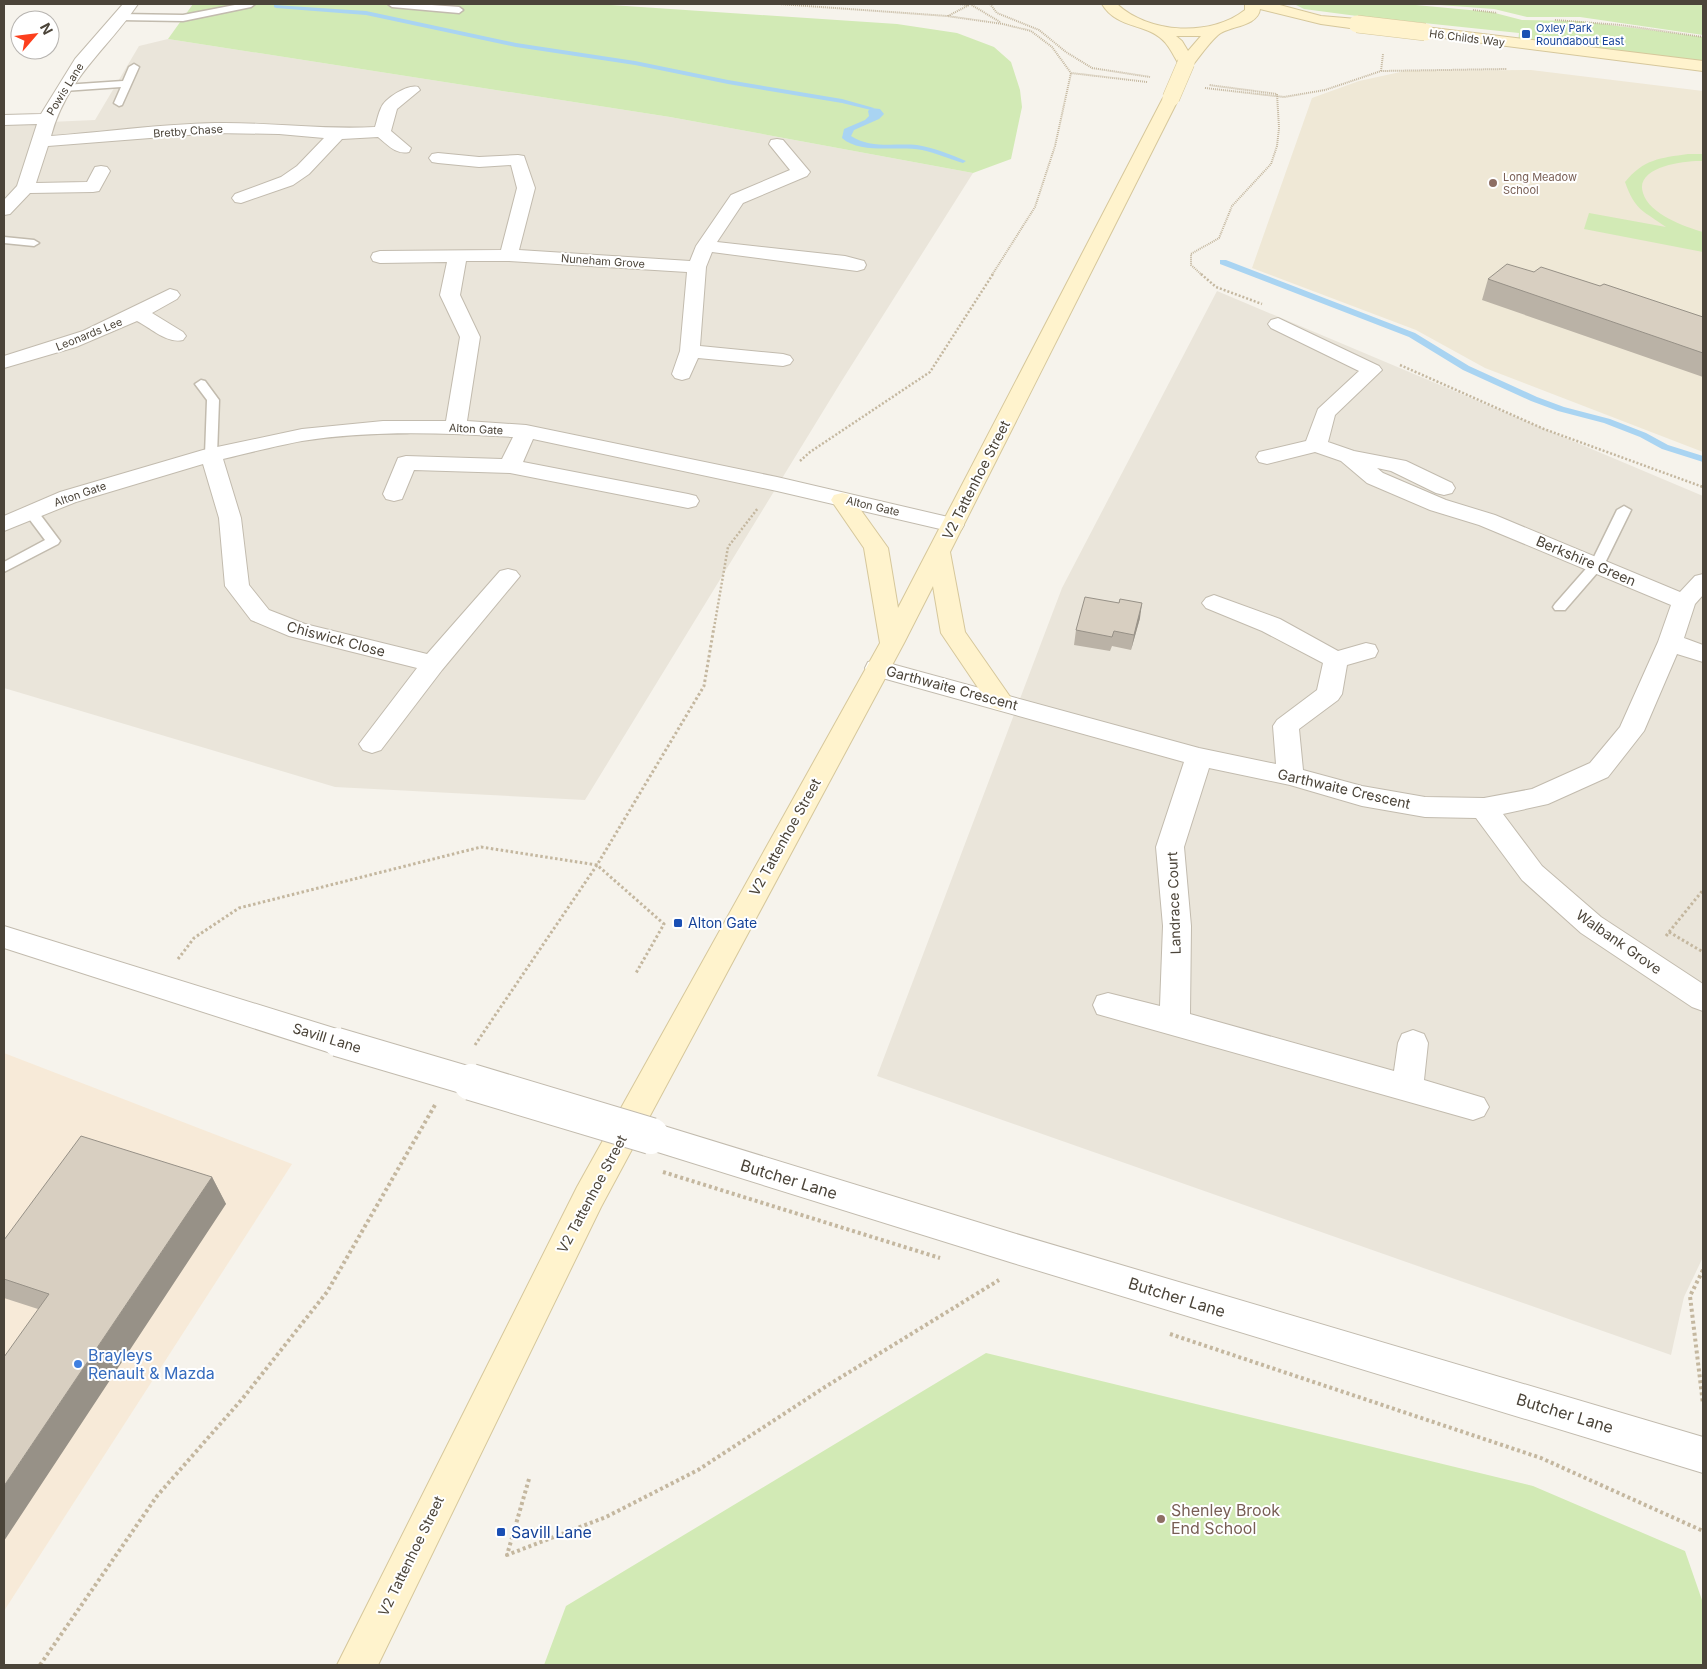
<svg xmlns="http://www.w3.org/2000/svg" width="1707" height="1669" font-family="Inter,sans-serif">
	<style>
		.residential { fill: #eae5da }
		.commercial { fill: #f7ead8 }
		.education { fill: #efe8d6 }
		.green { fill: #d2eab5 }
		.water { fill: #a9d4f2 }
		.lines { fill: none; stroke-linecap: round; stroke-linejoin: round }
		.stream { fill: #a9d4f2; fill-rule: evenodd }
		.lane-casing { stroke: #c2bbae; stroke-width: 3 }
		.street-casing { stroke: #c2bbae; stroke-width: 2 }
		.secondary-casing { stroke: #d6c79b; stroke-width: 2 }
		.path-far3 { stroke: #c4b79f; stroke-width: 2; stroke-dasharray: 1 1; stroke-linecap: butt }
		.path-far2 { stroke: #c4b79f; stroke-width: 2.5; stroke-dasharray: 2 2; stroke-linecap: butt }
		.path-far1 { stroke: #c4b79f; stroke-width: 3; stroke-dasharray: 2.5 2.5; stroke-linecap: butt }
		.path { stroke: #c4b79f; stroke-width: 4; stroke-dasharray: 3 3; stroke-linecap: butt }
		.lane { fill: #fff; fill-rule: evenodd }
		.street { fill: #fff; fill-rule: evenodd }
		.secondary { fill: #fff3cd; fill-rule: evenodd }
		.street-bridge-far1-casing { stroke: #c2bbae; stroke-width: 30; stroke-linecap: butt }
		.street-bridge-casing { stroke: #c2bbae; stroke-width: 38; stroke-linecap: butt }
		.secondary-bridge-casing { stroke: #d6c79b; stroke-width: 18; stroke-linecap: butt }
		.path-bridge { stroke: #c4b79f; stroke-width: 4; stroke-dasharray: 3 3; stroke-linecap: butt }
		.street-bridge-far1 { stroke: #fff; stroke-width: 28 }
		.street-bridge { stroke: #fff; stroke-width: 36 }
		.secondary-bridge { stroke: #fff3cd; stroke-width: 17 }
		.wall { fill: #bab2a6 }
		.shaded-wall { fill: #979187 }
		.building { fill: #d8cfc1; stroke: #979187 }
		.transit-dot { fill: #1a4fb4; stroke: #fff; stroke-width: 2 }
		.education-dot { fill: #8d6e63; stroke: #fff; stroke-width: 2 }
		.shop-dot { fill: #3f7fe0; stroke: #fff; stroke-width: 2 }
		.labels { text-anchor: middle; stroke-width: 4; stroke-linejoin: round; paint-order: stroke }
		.far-transit-label { font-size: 11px; fill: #164399; stroke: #fff; text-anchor: start }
		.far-street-label { font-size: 11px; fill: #4b4439; stroke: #fff }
		.far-education-label { font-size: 11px; fill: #785e54; stroke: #fff; text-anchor: start }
		.street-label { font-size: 14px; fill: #4b4439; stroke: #fff }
		.transit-label { font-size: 14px; fill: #164399; stroke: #fff; text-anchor: start }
		.near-street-label { font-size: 16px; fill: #4b4439; stroke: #fff }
		.near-shop-label { font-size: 16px; fill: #366cbe; stroke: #fff; text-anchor: start }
		.near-education-label { font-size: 16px; fill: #785e54; stroke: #fff; text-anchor: start }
		.near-transit-label { font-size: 16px; fill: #164399; stroke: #fff; text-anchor: start }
	</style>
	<rect width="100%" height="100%" fill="#f6f3ec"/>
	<path class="residential" d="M 168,39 L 670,117 L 973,173 L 841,382 L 585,800 L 335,787 L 4,688 L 4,124 L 95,120 L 139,46 Z
		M 1217,291 L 1703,496 L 1703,1257 L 1684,1297 L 1671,1355 L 877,1076 L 1062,588 Z"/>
	<path class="commercial" d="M 4,1053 L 292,1164 L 4,1611 Z"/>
	<path class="education" d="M 1531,70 L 1703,91 L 1703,452 L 1485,368 L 1416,330 L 1252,268 L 1312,98 L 1359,81 L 1405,71 Z"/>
	<path class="green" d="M 193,4 L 596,4 L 897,24 L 957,33 L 994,47 L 1011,62 L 1020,90 L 1022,107 L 1011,159 L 973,173 L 670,117 L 168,39 Z
		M 1294,4 L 1405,4 L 1491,12 L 1522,20 L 1579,21 L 1703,37 L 1703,66 L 1518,44 L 1519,33 L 1357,16 L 1304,9 Z
		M 1426,4 L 1703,4 L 1703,35 L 1580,17 L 1527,17 L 1494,9 Z
		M 1688,154 L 1703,154 L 1703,161 C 1687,160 1634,166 1643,193 C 1649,214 1685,227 1703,232 L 1703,252 L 1584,229 L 1589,213 L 1666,227 C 1644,211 1635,211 1625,182 C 1644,159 1660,158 1688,154 Z
		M 986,1353 L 1533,1486 L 1685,1551 L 1703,1603 L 1703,1665 L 544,1665 L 566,1606 Z"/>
	<path class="water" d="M 871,108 L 880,109 L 884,114 L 879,119 L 854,130 L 851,136 C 870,149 895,143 917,145 C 934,148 950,154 966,161 L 963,163 C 950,159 936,153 922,150 C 899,145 861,155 842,138 L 844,129 L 865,120 L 869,116 L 868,111 Z"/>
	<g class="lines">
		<path class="stream" d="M 274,5 L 366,11 L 516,43 L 635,61 L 728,80 L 842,99 L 874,108 L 871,110 L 842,103 L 728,84 L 635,65 L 516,47 L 366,15 L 276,8 L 274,7 Z
			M 1220,260 L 1226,260 L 1415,333 L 1469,366 L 1537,397 L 1564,407 L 1610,419 L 1646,433 L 1668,445 L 1703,456 L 1703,462 L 1662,449 L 1640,437 L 1604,423 L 1558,411 L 1531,401 L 1463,370 L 1409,337 L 1220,264 Z"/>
		<defs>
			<path id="lane" d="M 240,4 L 255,4 L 251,7 L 183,21 L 120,20 L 116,17 L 120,14 L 183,15 Z
				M 388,4 L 418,4 L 459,7 L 463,10 L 459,13 L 392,7 Z
				M 134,64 L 139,67 L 122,105 L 119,106 L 114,103 L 121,87 L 64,91 L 59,88 L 64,85 L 123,81 L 129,67 Z
				M 4,237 L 34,240 L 39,243 L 34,246 L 4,243 Z
				M 201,380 L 205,381 L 219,400 L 217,455 L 211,459 L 205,455 L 207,400 L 195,384 Z
				M 1624,506 L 1631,510 L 1604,565 L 1565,610 L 1555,610 L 1553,607 L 1555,604 L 1591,563 L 1617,510 Z
				M 31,508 L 36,509 L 60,541 L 58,544 L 4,572 L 4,562 L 45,540 L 24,512 Z"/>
			<path id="street" d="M 123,4 L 138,4 C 106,51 67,77 51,136 C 105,132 160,124 215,123 C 268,122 321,130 375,127 C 377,121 378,114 381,108 C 385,98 408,84 418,87 L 420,90 L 397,109 L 391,131 L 411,148 L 409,152 C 396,155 388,145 378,137 L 342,139 L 309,174 L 293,185 L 241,203 L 235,202 L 232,198 L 235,194 L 281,177 L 297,166 L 324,138 L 279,134 L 214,133 L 48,146 L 36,183 L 87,182 L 95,167 L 101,166 L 107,167 L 110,171 L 99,191 L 93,192 L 30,193 L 10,214 L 4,215 L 4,200 L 17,186 L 37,124 L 4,125 L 4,115 L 41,114 L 75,59 Z
				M 777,139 L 783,140 L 810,172 L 807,176 L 743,203 L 717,242 L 845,256 L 864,261 L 866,265 L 864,269 L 857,271 L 712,252 L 706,267 L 700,346 L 783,354 L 790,356 L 793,360 L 790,364 L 783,366 L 698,358 L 689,378 L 682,380 L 675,378 L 672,374 L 680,351 L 687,272 L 509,261 L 466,261 L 460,295 L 480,337 L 467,421 L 526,425 L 777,477 L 961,520 L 964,525 L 961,530 L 953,532 L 777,491 L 533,439 L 523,462 L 688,494 L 696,496 L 699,501 L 696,506 L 688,508 L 510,473 L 414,470 L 402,499 L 394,501 L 386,499 L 383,494 L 398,458 L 406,456 L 502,459 L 513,437 C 443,433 372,430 302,441 C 275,446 249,453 223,459 L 241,518 L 249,585 L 269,610 L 305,624 L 427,654 L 500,571 L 508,569 L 516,571 L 520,576 L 442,670 L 381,750 L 372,753 L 363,750 L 359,744 L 417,668 L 289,636 L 251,620 L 225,586 L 219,518 L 203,464 L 76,502 L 4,531 L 4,516 L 60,492 L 203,450 L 302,429 L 383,421 L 446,421 L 460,337 L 440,295 L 447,262 L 380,263 L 373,261 L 371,257 L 373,253 L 380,251 L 501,250 L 517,188 L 511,165 L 479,167 L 438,163 L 432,162 L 429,158 L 432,154 L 438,153 L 479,157 L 518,155 L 524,156 L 535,188 L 519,250 L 690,261 L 696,246 L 731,195 L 790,170 L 769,144 L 771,140 Z
				M 170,289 L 177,291 L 180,295 L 177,299 L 152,313 L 183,332 L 186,336 L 183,340 C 167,344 151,328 137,321 L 76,347 L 4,368 L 4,356 L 83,331 Z
				M 1278,318 L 1379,366 L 1382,370 L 1335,415 L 1328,442 L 1354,451 L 1406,461 L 1452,483 L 1455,488 L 1452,493 L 1444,495 L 1436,493 L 1391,471 L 1377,468 L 1383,473 L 1446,500 L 1495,515 L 1680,592 L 1695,576 L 1703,574 L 1703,595 L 1695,604 L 1684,638 L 1703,645 L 1703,662 L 1677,654 L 1644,731 L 1608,777 L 1548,804 L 1503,814 L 1542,866 L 1601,917 L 1703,984 L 1703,1011 L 1692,1007 L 1581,933 L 1522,880 L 1476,818 L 1425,817 L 1362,806 L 1290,785 L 1209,768 L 1184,847 L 1191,926 L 1190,1014 L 1394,1071 L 1398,1043 L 1402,1034 L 1413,1030 L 1424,1034 L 1428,1043 L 1424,1080 L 1484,1098 L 1489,1107 L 1484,1116 L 1473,1120 L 1097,1014 L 1093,1005 L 1097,996 L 1108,993 L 1160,1006 L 1163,926 L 1156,847 L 1184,762 L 868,674 L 865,668 L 868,662 L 877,660 L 1199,748 L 1276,764 L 1273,726 L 1277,720 L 1317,690 L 1323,663 L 1262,631 L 1206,608 L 1202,603 L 1206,598 L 1214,595 L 1280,619 L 1338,651 L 1366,643 L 1375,645 L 1378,651 L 1375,657 L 1347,665 L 1342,694 L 1338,700 L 1299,729 L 1303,770 L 1362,786 L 1425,797 L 1484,798 L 1532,789 L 1590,763 L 1620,727 L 1658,642 L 1671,605 L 1479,525 L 1430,510 L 1367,483 L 1341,461 L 1315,452 L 1267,464 L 1259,462 L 1256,457 L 1259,452 L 1306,441 L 1318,409 L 1359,371 L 1271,328 L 1268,324 L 1271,320 Z
				M 4,926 L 337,1029 L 348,1033 L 352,1042 L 348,1051 L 337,1055 L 4,948 Z
				M 651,1122 L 1013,1233 L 1703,1437 L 1703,1473 L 1013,1263 L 651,1150 L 640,1146 L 635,1136 L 640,1126 Z"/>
			<path id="secondary" d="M 1102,4 L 1117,4 C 1149,34 1211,37 1245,10 L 1245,4 L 1276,4 L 1321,16 L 1357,19 L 1362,21 L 1365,24 L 1362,27 L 1357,29 L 1321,24 L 1260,9 C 1258,27 1228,26 1218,35 C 1208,44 1200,56 1192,66 L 1180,66 C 1171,52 1168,40 1151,32 C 1133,24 1113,23 1102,4 ZM 1176,36 L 1201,36 L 1188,51 L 1182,41 Z
				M 1425,27 L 1703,61 L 1703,71 L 1420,35 L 1417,32 L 1420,29 Z
				M 1171,93 L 1177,95 L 1179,98 L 950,552 L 965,632 L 1013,701 L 1009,707 L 1000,710 L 991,707 L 941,633 L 933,586 L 904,643 L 601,1207 L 378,1665 L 337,1665 L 577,1187 L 880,643 L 864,548 L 831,500 L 834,495 L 842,493 L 850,495 L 888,548 L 898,608 L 1163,98 L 1165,95 Z"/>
		</defs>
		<use href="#lane" class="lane-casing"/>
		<use href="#street" class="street-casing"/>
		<use href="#secondary" class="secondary-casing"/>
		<path class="path-far3" d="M 779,4 L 947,16 L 1003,24 L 1031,31 L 1052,47 L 1071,73 L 1147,82
			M 958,4 L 969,5
			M 970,4 L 1000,22
			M 990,4 L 997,13 L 1039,30 L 1066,52 L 1092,68 L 1150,77
			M 1473,10 L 1497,13
			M 948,16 L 969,5
			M 1555,20 L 1620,25 L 1703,37
			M 1381,71 L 1383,54
			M 1205,88 L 1284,97 L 1325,90 L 1381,71 L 1507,69
			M 992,275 L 1035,207 L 1055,146 L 1071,73
			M 1202,275 L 1191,265 L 1191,254 L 1219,238 L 1232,206 L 1271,164 L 1277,146 L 1279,128 L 1277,94 L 1209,85"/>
		<path class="path-far2" d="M 1201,274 L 1216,287 L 1262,304
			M 1400,365 L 1544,429 L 1703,487
			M 800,461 L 810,452 L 930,372 L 993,274
			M 714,628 L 728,547 L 758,508"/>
		<path class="path-far1" d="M 1669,932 L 1703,890
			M 1666,936 L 1669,932 L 1703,952
			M 178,959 L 194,938 L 239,908 L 481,847 L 597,865 L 664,924 L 636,973
			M 475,1045 L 597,865 L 704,686 L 714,627"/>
		<path class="path" d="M 1703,1270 L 1690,1296 L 1703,1404
			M 1170,1334 L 1541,1458 L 1703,1531
			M 529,1479 L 507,1555 L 606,1517 L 698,1470 L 825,1387 L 999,1280
			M 40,1665 L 157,1496 L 243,1398 L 327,1292 L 435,1105"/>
		<use href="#lane" class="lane"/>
		<use href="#street" class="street"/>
		<use href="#secondary" class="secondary"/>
		<defs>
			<path id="street-bridge-far1" d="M 337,1042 L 476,1083"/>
			<path id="street-bridge" d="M 471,1082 L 651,1136"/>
			<path id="secondary-bridge" d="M 1357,24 L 1425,32
				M 1171,98 L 1186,63"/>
		</defs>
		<use href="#street-bridge-far1" class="street-bridge-far1-casing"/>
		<use href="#street-bridge" class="street-bridge-casing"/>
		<use href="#secondary-bridge" class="secondary-bridge-casing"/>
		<path class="path-bridge" d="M 663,1172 L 940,1258"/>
		<use href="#street-bridge-far1" class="street-bridge-far1"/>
		<use href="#street-bridge" class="street-bridge"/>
		<use href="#secondary-bridge" class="secondary-bridge"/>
	</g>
	<path class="wall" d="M 1534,272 L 1600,286 L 1703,317 L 1703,377 L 1482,300 L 1488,279 Z
		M 1140,618 L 1131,650 L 1112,646 L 1110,651 L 1074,645 L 1076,630 Z
		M 212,1177 L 226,1204 L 38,1309 L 4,1298 L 4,1240 Z"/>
	<path class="shaded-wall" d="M 1142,603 L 1140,618 L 1131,650 L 1134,635 Z
		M 212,1177 L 226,1204 L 4,1541 L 4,1486 Z"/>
	<path class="building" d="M 1507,264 L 1534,272 L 1541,267 L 1600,286 L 1604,284 L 1703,317 L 1703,353 L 1488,279 Z
		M 1085,597 L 1119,603 L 1120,599 L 1142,603 L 1134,635 L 1114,631 L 1112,637 L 1076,630 Z
		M 81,1136 L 212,1177 L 4,1486 L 4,1357 L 49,1294 L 4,1279 L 4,1240 Z"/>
	<g class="transit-dot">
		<rect x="1521" y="29" width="10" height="10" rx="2.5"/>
		<rect x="673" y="918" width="10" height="10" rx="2.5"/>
		<rect x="496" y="1527" width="10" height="10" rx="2.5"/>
	</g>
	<g class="education-dot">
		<circle cx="1493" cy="183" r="5"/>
		<circle cx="1161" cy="1519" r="5"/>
	</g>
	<circle class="shop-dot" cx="78" cy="1364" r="5"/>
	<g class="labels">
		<g class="far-transit-label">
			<text x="1536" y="32">Oxley Park<tspan x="1536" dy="13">Roundabout East</tspan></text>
		</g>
		<g class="far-street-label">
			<text transform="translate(1467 38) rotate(7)" y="4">H6 Childs Way</text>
			<text transform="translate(65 89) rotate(-58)" y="4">Powis Lane</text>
			<text transform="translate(188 131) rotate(-4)" y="4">Bretby Chase</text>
			<text transform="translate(603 261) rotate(4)" y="4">Nuneham Grove</text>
			<text transform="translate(89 334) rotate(-22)" y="4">Leonards Lee</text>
			<text transform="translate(476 429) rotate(3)" y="4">Alton Gate</text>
			<text transform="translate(80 494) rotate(-19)" y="4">Alton Gate</text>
			<text transform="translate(873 506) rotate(13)" y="4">Alton Gate</text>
		</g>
		<g class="far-education-label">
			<text x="1503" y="181">Long Meadow<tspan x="1503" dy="13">School</tspan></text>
		</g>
		<g class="street-label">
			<text transform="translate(976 480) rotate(-63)" y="5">V2 Tattenhoe Street</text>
			<text transform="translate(1586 561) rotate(23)" y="5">Berkshire Green</text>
			<text transform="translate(336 639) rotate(15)" y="5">Chiswick Close</text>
			<text transform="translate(952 688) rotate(15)" y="5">Garthwaite Crescent</text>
			<text transform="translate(1344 789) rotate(13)" y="5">Garthwaite Crescent</text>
			<text transform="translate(785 837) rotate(-61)" y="5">V2 Tattenhoe Street</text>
			<text transform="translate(1174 903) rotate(-92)" y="5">Landrace Court</text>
			<text transform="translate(1619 942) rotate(35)" y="5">Walbank Grove</text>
			<text transform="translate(327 1038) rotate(17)" y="5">Savill Lane</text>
			<text transform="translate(592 1194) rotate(-62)" y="5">V2 Tattenhoe Street</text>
			<text transform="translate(411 1556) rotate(-64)" y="5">V2 Tattenhoe Street</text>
		</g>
		<g class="transit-label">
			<text x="688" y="928">Alton Gate</text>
		</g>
		<g class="near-street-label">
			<text transform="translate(789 1179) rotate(17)" y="6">Butcher Lane</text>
			<text transform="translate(1177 1297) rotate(17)" y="6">Butcher Lane</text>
			<text transform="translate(1565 1413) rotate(17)" y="6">Butcher Lane</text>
		</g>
		<g class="near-shop-label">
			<text x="88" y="1361">Brayleys<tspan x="88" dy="18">Renault &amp; Mazda</tspan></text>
		</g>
		<g class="near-education-label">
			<text x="1171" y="1516">Shenley Brook<tspan x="1171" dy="18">End School</tspan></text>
		</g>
		<g class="near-transit-label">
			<text x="511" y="1538">Savill Lane</text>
		</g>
	</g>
	<rect width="1707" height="1669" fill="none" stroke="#4b4439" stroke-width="10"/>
	<g transform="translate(35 35) rotate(62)"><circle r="24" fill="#ffffff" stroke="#b7b4b0"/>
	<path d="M0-4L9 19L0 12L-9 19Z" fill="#fc3f1d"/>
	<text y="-8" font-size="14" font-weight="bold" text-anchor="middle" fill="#4b4439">N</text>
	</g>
</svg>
